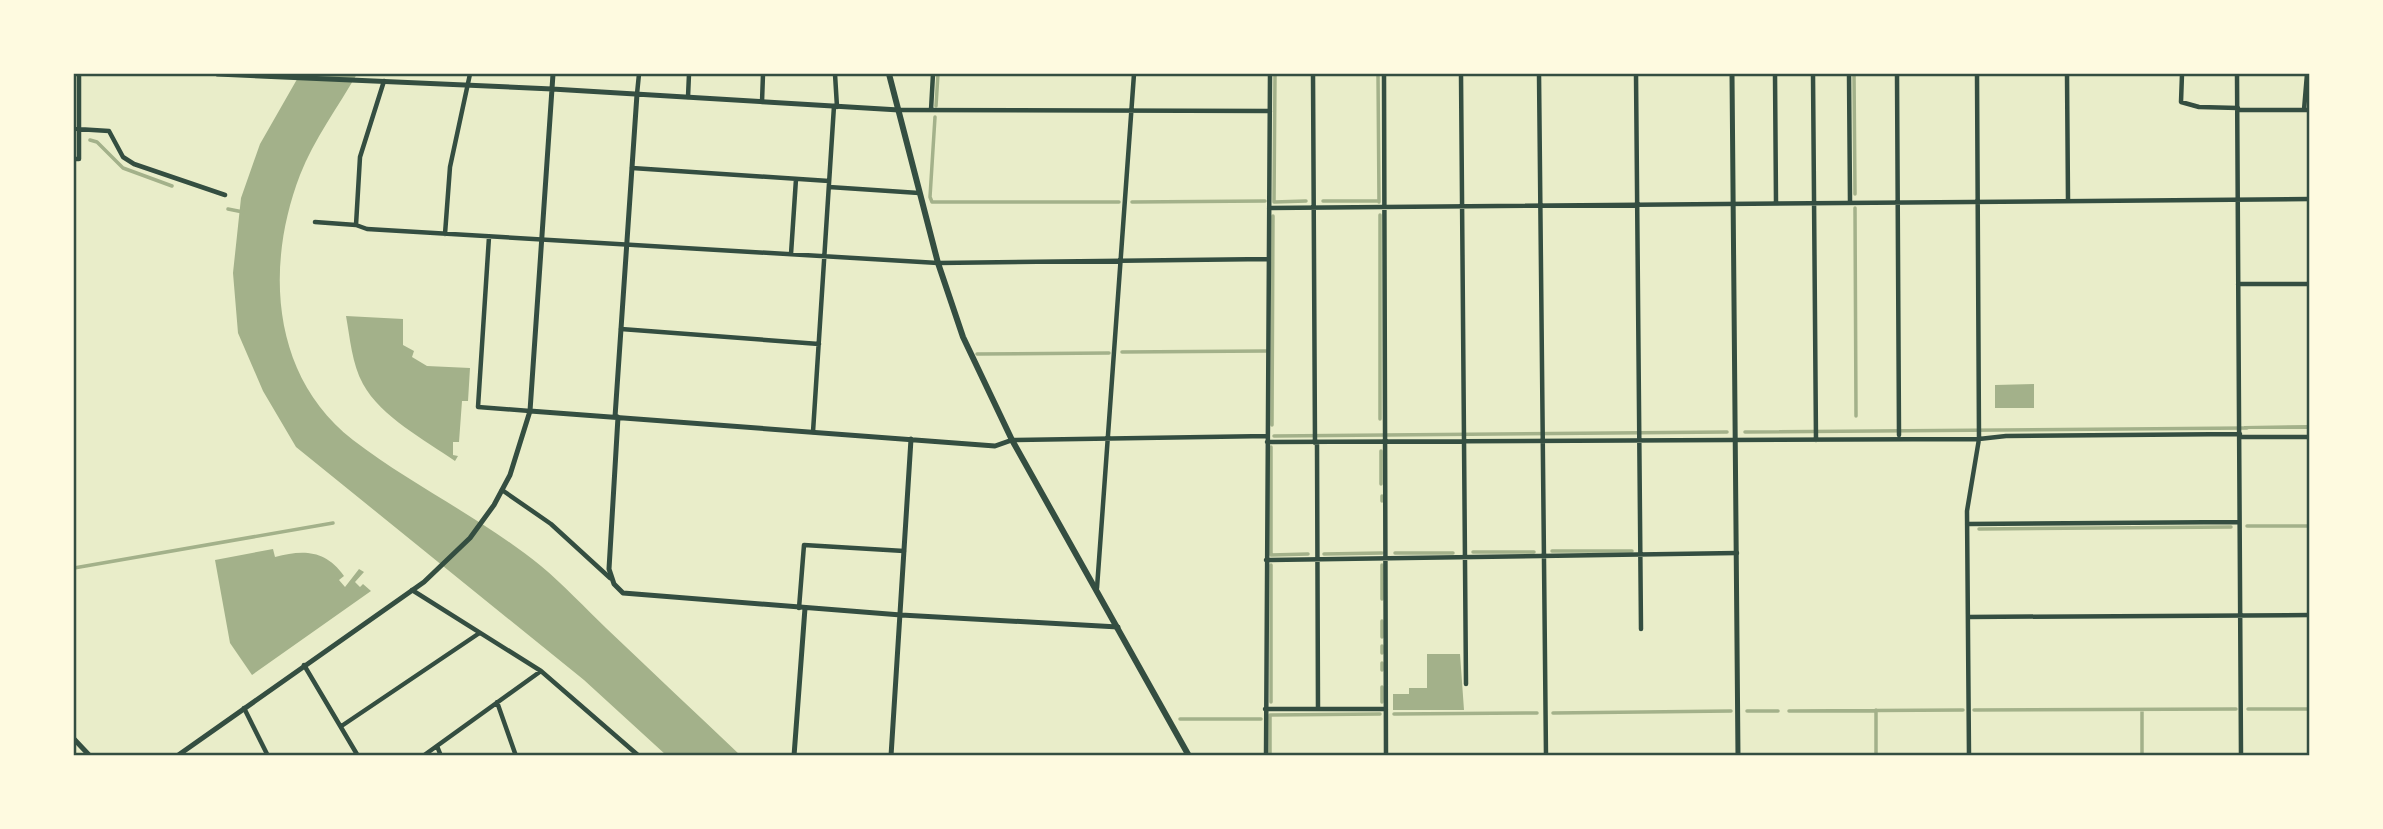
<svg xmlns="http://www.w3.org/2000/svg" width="2383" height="829" font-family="'Public Sans',sans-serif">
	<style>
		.water { fill: #a3b18a }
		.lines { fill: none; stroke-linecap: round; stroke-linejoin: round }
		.stream { stroke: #a3b18a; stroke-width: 3.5 }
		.minor { stroke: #344e41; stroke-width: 4.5 }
		.tertiary { stroke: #344e41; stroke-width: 5 }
		.secondary { stroke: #344e41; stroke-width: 6 }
		.neatline { fill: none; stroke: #344e41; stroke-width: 2.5 }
	</style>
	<rect width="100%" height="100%" fill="#e9edc9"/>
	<path class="water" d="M 300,74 L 357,74 C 338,107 314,139 300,175 C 265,266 271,376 353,440 C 413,486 482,518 541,566 C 564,585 585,608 606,628 C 651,671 696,713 740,755 L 666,755 L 584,680 L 296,447 L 263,391 L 238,333 L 233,273 L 241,198 L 260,144 Z
		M 346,316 L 403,319 L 403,345 L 414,351 L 412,357 L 427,366 L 470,368 L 468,401 L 462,401 L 459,442 L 453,442 L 453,455 L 458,456 L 455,461 C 425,440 381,417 363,384 C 352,364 350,338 346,316 Z
		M 2034,384 L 2034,408 L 1995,408 L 1995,385 Z
		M 2309,425 L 2309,429 L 2244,429 L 2244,426 Z
		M 273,549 L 275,557 C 302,550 325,549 344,576 L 339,580 L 345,587 L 359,569 L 364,572 L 355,582 L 360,587 L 363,584 L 371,591 L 252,675 L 230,643 L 215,560 Z
		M 1427,654 L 1460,654 L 1464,710 L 1393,710 L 1393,694 L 1409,694 L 1409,688 L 1427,688 Z"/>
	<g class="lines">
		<path class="stream" d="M 1275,74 L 1274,202 L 1306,201
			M 1378,74 L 1379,202
			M 1854,74 L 1855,194
			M 936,106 L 938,74
			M 935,117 L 930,197 L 932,202 L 1119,202
			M 90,140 L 97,142 L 123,168 L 172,186
			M 1323,201 L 1379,201
			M 1132,202 L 1265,201
			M 1855,208 L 1856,416
			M 228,209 L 243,212
			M 1380,215 L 1380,419
			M 1122,352 L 1266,351
			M 977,354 L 1109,353
			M 1272,425 L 1273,216
			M 1745,432 L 2247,428
			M 1274,436 L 1727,432
			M 1271,447 L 1271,555 L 1308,554
			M 1381,451 L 1381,484
			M 1382,496 L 1382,501
			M 2247,526 L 2310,526
			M 1979,529 L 2231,527
			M 1552,551 L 1632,551
			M 1473,552 L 1534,552
			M 1395,553 L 1453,553
			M 1324,554 L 1382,553
			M 1382,565 L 1382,599
			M 74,568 L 333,523
			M 1382,621 L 1382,637
			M 1382,646 L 1382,653
			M 1382,663 L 1382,670
			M 1382,687 L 1382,702
			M 1271,702 L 1271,565
			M 2248,709 L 2310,709
			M 1876,710 L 1876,756
			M 1974,710 L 2236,709
			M 2142,710 L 2142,756
			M 1747,711 L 1778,711
			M 1789,711 L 1963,710
			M 1553,713 L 1731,711
			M 1394,714 L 1537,713
			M 1180,719 L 1261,719
			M 1270,756 L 1270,715 L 1380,714"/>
		<path class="minor" d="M 835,74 L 837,107
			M 1313,74 L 1315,443
			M 1384,74 L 1386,756
			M 1461,74 L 1466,684
			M 1539,74 L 1546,756
			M 1636,74 L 1641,629
			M 1775,74 L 1776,203
			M 1813,74 L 1816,440
			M 1849,74 L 1850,202
			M 1897,74 L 1899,435
			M 2067,74 L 2068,200
			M 2182,74 L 2181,102 L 2199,107 L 2238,108
			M 2237,74 L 2241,756
			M 637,94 L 639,74
			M 688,97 L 689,74
			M 762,102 L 763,74
			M 899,110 L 1270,111
			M 931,110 L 933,74
			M 2237,110 L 2310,110
			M 2304,110 L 2307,74
			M 77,129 L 109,131 L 123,157 L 134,164 L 225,195
			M 74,159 L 79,159 L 79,74
			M 632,168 L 829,181
			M 829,187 L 919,193
			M 1269,208 L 2310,199
			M 315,222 L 356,225 L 367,229 L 938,263 L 1269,259
			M 356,225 L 360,157 L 384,81
			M 445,234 L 450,167 L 470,74
			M 489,237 L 478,407 L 530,411
			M 791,254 L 796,179
			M 2238,284 L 2310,284
			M 621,329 L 819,344
			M 813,432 L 834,106
			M 2240,437 L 2310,437
			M 1013,440 L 1268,436
			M 1267,442 L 1979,439 L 2006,436 L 2240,434
			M 1317,443 L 1318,709
			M 502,490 L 551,524 L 610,578
			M 1967,524 L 2238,522
			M 1266,560 L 1737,553
			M 1097,588 L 1134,74
			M 412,590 L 541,671 L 639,756
			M 799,608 L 804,545 L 904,551
			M 1968,617 L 2310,615
			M 304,665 L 358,756
			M 497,702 L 516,756
			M 244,708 L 268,756
			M 1265,709 L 1386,709
			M 343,725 L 478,634
			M 437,746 L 441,756
			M 423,756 L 541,671
			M 1266,756 L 1270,74
			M 1969,756 L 1967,511 L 1979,439 L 1977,74"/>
		<path class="tertiary" d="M 217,74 L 552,89 L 899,110
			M 1732,74 L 1738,756
			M 530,411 L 995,446 L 1012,440
			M 615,417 L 637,94
			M 618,417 L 609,569 L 614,584 L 623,593 L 901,615 L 1118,627
			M 74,739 L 90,756
			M 177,756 L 424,582 L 470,538 L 494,505 L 510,475 L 530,411 L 553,74
			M 794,756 L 805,608
			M 891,756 L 911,439"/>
		<path class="secondary" d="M 889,74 L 938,263 L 963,337 L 1012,440 L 1189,756"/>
	</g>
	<rect width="2383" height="829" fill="none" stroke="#fefae0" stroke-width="150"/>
	<rect x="75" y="75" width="2233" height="679" class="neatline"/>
</svg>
